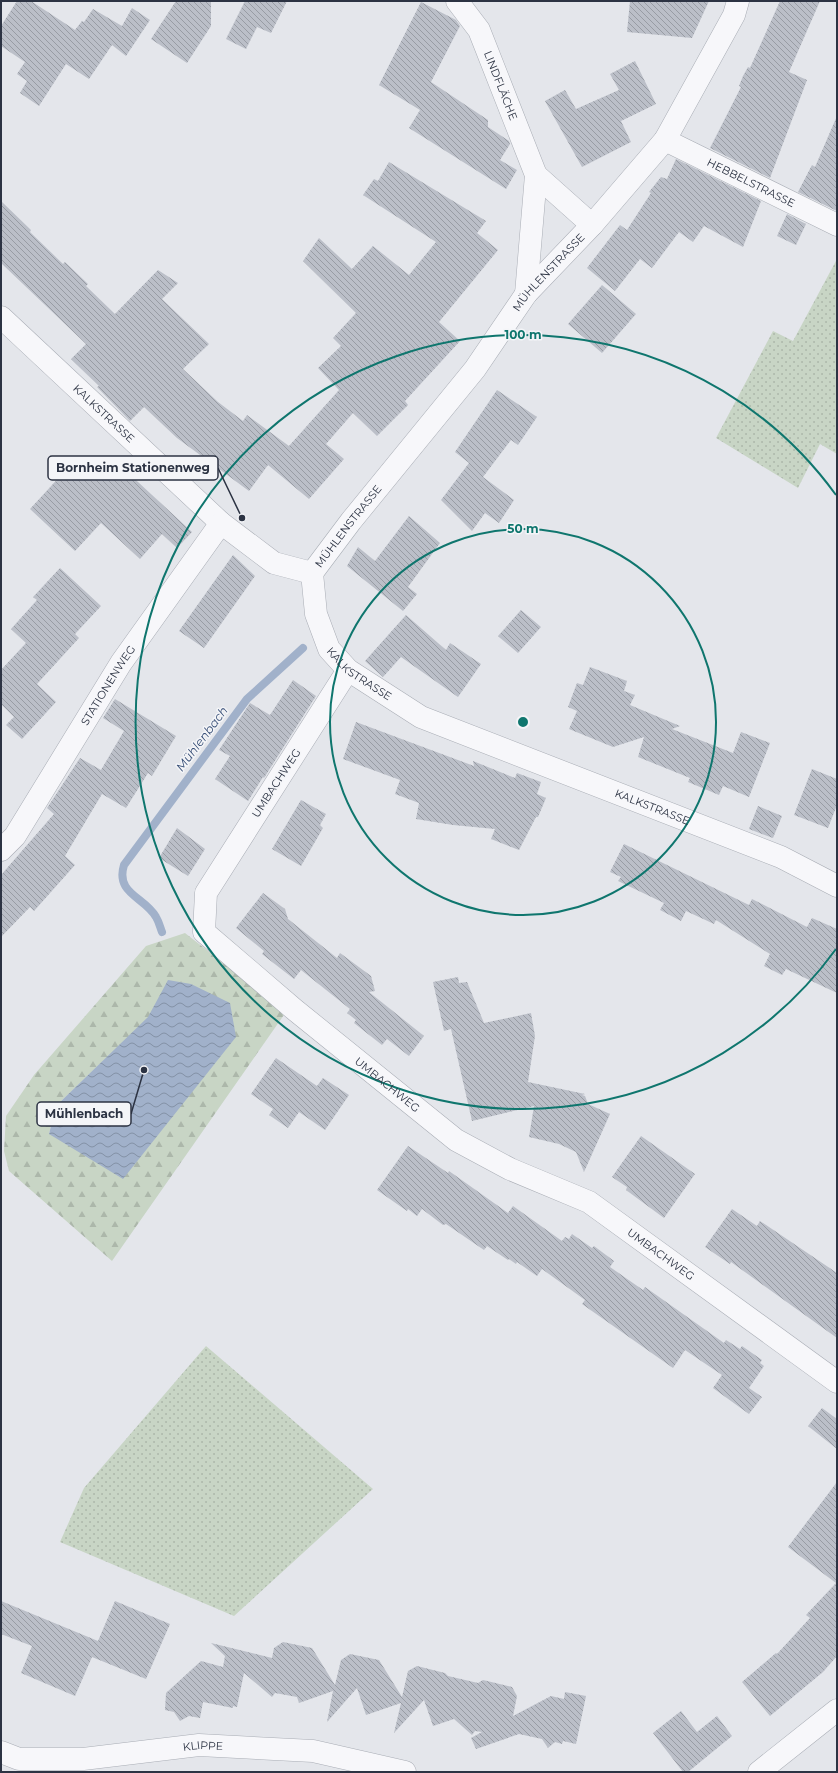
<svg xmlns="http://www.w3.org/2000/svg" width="838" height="1773" font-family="Montserrat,sans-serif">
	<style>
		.grass { fill: url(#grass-dots) }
		.forest { fill: url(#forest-firs); fill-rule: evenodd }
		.water { fill: url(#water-waves) }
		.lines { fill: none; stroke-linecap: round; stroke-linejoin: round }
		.stream { stroke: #a1b1ca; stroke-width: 8 }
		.building { fill: url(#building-back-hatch) }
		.minor-casing { stroke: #a9adb5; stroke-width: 23 }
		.minor { stroke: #f7f7fa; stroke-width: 22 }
		.ring { fill: none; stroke: #0f766e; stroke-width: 2 }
		.labels { text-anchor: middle; stroke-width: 3; stroke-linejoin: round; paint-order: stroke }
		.street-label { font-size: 11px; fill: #2c3343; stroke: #f4f5f8 }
		.water-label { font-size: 12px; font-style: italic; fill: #374e76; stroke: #f4f5f8 }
		.centre { fill: #0f766e; stroke: #f4f5f8; stroke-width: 2 }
		.ring-label { font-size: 12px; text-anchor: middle; font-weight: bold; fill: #0f766e; stroke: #f4f5f8; stroke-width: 3; stroke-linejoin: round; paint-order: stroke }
		.leader { fill: none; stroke: #2c3343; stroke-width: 1.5 }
		.callout-dot { fill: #2c3343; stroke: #f4f5f8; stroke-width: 1.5 }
		.callout { fill: #f4f5f8; stroke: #2c3343; stroke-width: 1.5 }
		.callout-label { font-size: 12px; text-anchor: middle; font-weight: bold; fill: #2c3343 }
	</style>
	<defs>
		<pattern id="grass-dots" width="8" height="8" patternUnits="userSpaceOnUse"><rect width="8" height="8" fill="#c8d5c5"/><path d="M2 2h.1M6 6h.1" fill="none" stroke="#acb7aa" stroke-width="1.8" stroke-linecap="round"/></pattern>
		<pattern id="forest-firs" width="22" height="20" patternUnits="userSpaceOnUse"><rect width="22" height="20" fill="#c8d5c5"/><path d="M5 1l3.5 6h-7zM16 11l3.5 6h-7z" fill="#acb7aa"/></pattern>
		<pattern id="water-waves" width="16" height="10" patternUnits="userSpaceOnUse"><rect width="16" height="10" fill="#a1b1ca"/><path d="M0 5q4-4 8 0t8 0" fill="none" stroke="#8391a6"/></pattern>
		<pattern id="building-back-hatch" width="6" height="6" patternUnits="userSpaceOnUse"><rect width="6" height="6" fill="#bbbfc8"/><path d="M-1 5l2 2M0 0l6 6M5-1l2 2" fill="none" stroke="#989ca4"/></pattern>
	</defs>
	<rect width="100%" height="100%" fill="#e4e6eb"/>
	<path class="grass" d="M 837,259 L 837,454 L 820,444 L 798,488 L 716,438 L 773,331 L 793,341 Z
		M 206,1346 L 373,1489 L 234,1616 L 60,1542 L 84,1488 Z"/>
	<path class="forest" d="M 185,933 L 286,1012 L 112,1261 L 9,1171 L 4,1151 L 6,1116 L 34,1075 L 146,946 ZM 149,1017 L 49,1134 L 56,1106 Z"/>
	<path class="water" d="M 168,980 L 191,984 L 230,1003 L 236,1037 L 123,1179 L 49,1134 L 56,1106 L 148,1017 Z"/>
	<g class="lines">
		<path class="stream" d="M 162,932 C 160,927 159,922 156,917 C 145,897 115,894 124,865 L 247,699 L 303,648"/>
	</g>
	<path class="building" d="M 17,1 L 31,1 L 75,30 L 82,21 L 84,22 L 93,9 L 122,26 L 132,8 L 150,20 L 126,56 L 112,45 L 89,79 L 66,64 L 39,106 L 20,93 L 27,81 L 17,74 L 25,62 L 1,46 L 1,26 Z
		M 176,1 L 211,1 L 211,26 L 187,63 L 151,39 Z
		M 245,1 L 287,1 L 271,33 L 257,27 L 246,49 L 226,39 Z
		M 630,1 L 709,1 L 692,38 L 627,32 Z
		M 780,1 L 820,1 L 789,72 L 807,80 L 770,178 L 710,148 L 741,87 L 739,86 L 743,76 L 748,67 L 750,68 Z
		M 421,2 L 456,20 L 460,26 L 431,82 L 488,120 L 488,127 L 509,141 L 510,144 L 500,160 L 517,170 L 506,189 L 409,128 L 420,110 L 379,85 Z
		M 635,61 L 656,104 L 621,121 L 631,142 L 582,167 L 545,101 L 565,90 L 576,109 L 619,90 L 610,74 Z
		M 837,116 L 837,211 L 798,192 L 812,165 L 815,167 Z
		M 676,159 L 761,201 L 743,247 L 704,226 L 693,242 L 679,232 L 652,268 L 640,259 L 615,291 L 587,268 L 620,225 L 627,230 L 651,193 L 649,192 L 661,177 L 667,179 Z
		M 389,162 L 486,221 L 477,233 L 498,250 L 439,322 L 460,341 L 405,401 L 408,405 L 377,436 L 353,413 L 326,444 L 344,459 L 309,499 L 268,465 L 249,491 L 177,438 L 144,407 L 130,421 L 97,387 L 99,386 L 71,359 L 86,344 L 1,263 L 1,201 L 31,230 L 30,232 L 63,264 L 65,262 L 88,284 L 86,286 L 115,314 L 158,270 L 178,283 L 162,299 L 209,344 L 183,369 L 218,402 L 243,421 L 247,415 L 289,446 L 339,390 L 318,368 L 341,346 L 333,338 L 356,313 L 303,261 L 319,238 L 352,269 L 373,246 L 409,275 L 436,242 L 363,195 L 374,179 L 378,181 Z
		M 787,214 L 806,224 L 796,245 L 777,236 Z
		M 602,285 L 636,314 L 602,353 L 568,324 Z
		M 497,390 L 537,417 L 518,445 L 511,440 L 483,477 L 514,500 L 499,523 L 485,513 L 472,531 L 441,500 L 469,463 L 455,452 Z
		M 111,457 L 192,532 L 177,548 L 162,534 L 140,559 L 101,523 L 75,551 L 30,509 L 75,460 L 93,477 Z
		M 409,516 L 440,543 L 408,587 L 417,594 L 403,611 L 347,566 L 358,547 L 375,561 Z
		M 233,555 L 255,576 L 204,648 L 179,631 Z
		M 60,568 L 101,606 L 75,634 L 79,638 L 37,684 L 56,702 L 22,739 L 6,725 L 14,717 L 1,704 L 1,670 L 26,643 L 11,629 L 37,600 L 33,597 Z
		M 521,610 L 541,627 L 518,653 L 498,636 Z
		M 406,615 L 446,650 L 450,643 L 481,664 L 458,697 L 401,657 L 383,677 L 365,661 Z
		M 590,667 L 627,681 L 624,691 L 635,695 L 630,705 L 680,726 L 672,729 L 733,753 L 741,732 L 770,743 L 749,797 L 723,786 L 719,795 L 688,782 L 690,778 L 638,757 L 644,737 L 613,747 L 569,729 L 577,711 L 568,707 L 577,683 L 583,685 Z
		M 293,680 L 316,696 L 264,778 L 263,777 L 248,801 L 215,779 L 230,756 L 219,750 L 250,703 L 270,715 Z
		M 115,699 L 176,736 L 152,776 L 148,773 L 126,808 L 102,794 L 65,856 L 75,865 L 34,911 L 30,907 L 1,937 L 1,875 L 54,814 L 47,808 L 80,758 L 101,770 L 124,731 L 103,718 Z
		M 356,722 L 474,766 L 473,761 L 515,778 L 517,773 L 541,782 L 537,794 L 546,798 L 538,817 L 536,817 L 519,850 L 491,839 L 495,829 L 453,825 L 416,819 L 419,803 L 395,794 L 400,780 L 343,759 Z
		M 812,769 L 837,779 L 837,805 L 828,828 L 794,815 Z
		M 301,800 L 326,814 L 320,825 L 323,828 L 301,866 L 272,849 Z
		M 758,806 L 782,816 L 773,838 L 749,829 Z
		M 177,828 L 205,849 L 188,876 L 159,858 Z
		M 624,844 L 749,905 L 752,899 L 807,927 L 812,918 L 837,929 L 837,993 L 786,969 L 782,975 L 764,966 L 770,954 L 716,920 L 714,924 L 686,911 L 681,921 L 660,910 L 664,903 L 618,881 L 621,877 L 610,872 Z
		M 263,893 L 285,909 L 288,919 L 337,958 L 340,953 L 371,976 L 375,991 L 369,992 L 424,1036 L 409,1056 L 387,1039 L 382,1045 L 354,1023 L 356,1020 L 347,1013 L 350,1009 L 301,970 L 294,979 L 262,954 L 264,951 L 236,928 Z
		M 458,977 L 459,983 L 467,982 L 484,1023 L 531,1013 L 535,1036 L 528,1082 L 585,1094 L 582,1095 L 585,1096 L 588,1104 L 610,1114 L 584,1172 L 576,1152 L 559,1144 L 529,1137 L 534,1106 L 472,1121 L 451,1029 L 444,1031 L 433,982 Z
		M 276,1058 L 317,1086 L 323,1078 L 349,1095 L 325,1130 L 299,1112 L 288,1128 L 269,1115 L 273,1109 L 251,1094 Z
		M 641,1136 L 695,1174 L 664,1218 L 626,1190 L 627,1187 L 612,1177 Z
		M 408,1146 L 448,1173 L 449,1171 L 508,1213 L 513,1206 L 562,1241 L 565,1237 L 569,1239 L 572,1234 L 592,1248 L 594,1246 L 614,1261 L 610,1267 L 643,1290 L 645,1287 L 724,1343 L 726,1340 L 740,1349 L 742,1346 L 762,1360 L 760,1363 L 764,1366 L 749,1388 L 762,1397 L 749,1414 L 713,1388 L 722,1375 L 685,1350 L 673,1368 L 582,1304 L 585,1300 L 542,1269 L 537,1276 L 517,1262 L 516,1264 L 509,1259 L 508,1260 L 487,1246 L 484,1250 L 446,1224 L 443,1225 L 422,1209 L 417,1216 L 408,1209 L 407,1211 L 377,1190 Z
		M 732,1209 L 757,1226 L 760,1221 L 837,1273 L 837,1338 L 731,1262 L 730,1264 L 705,1247 Z
		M 822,1408 L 837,1419 L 837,1449 L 808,1426 Z
		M 837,1482 L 837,1656 L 823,1672 L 770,1716 L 742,1682 L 776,1653 L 777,1654 L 810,1618 L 806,1615 L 836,1583 L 788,1547 Z
		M 1,1601 L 98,1641 L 115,1601 L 170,1624 L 146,1679 L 92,1657 L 75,1696 L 21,1673 L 32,1646 L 1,1634 Z
		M 283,1642 L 312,1648 L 335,1685 L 341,1660 L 350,1654 L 379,1660 L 402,1697 L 408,1671 L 417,1666 L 445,1673 L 448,1676 L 478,1683 L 483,1680 L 512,1687 L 517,1696 L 513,1716 L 551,1696 L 564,1699 L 565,1692 L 586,1696 L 576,1744 L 563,1741 L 562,1744 L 555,1742 L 548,1748 L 542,1739 L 519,1734 L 476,1749 L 471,1738 L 482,1732 L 475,1731 L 472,1735 L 454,1719 L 433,1726 L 424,1700 L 394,1733 L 401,1703 L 366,1715 L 357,1688 L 327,1722 L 333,1691 L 299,1703 L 297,1697 L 275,1693 L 272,1697 L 244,1673 L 237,1707 L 233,1706 L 233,1708 L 203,1702 L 200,1718 L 189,1716 L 180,1721 L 174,1712 L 165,1710 L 166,1693 L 201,1661 L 223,1667 L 225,1656 L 211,1643 L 272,1658 L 274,1648 Z
		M 681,1711 L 697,1732 L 717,1716 L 732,1736 L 688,1772 L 683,1772 L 653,1733 Z"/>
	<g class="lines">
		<defs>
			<g id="minor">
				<path id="s1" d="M 457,1 L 479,30 L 536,175 L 526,294"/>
				<path id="s2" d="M 665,140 L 837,225"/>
				<path d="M 536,175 L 592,225"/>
				<path id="s3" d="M 1,317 L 221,523 L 274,563 L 312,573"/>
				<path id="s4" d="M 312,573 L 351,521 L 475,369 L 526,294 L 592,225 L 665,140 L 734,15 L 738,1"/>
				<path id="s5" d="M 312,573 L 316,614 L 329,649 L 348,670 L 421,717 L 781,857 L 837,886"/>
				<path id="s6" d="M 348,670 L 206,893 L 204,932 L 295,1010 L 456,1140 L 510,1169 L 589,1202 L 837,1382"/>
				<path id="s7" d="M 1,850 L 15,836 L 121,663 L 221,523"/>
				<path id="s8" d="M 1,1752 L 19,1759 L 83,1759 L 199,1745 L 313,1751 L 405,1772"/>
				<path d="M 759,1772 L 837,1710"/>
			</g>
		</defs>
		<use href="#minor" class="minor-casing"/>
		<use href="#minor" class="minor"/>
	</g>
	<g class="ring">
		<circle cx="523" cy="722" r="193"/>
		<path d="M836 949A387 387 0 1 1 836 495"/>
	</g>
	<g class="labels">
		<g class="street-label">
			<text dy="4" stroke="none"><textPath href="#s1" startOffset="96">LINDFLÄCHE</textPath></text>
			<text dy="4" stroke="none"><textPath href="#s2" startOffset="96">HEBBELSTRASSE</textPath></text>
			<text dy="4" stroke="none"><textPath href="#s4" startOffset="383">MÜHLENSTRASSE</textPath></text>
			<text dy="4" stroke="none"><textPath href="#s3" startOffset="141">KALKSTRASSE</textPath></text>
			<text dy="4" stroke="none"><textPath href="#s4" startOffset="59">MÜHLENSTRASSE</textPath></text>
			<text dy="4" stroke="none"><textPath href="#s5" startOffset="118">KALKSTRASSE</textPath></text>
			<text dy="4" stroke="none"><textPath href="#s7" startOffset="197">STATIONENWEG</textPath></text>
			<text transform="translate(276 783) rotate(-57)" y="4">UMBACHWEG</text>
			<text dy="4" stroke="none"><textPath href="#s5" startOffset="442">KALKSTRASSE</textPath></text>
			<text dy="4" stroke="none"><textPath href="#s6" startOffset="542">UMBACHWEG</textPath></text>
			<text dy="4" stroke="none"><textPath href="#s6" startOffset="866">UMBACHWEG</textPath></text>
			<text dy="4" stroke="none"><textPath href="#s8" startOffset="204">KLIPPE</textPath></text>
		</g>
		<g class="water-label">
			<text transform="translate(202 739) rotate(-53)" y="4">Mühlenbach</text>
		</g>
	</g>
	<circle cx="523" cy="722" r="6" class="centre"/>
	<g class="ring-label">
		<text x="523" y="339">100 m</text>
		<text x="523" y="533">50 m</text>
	</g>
	<path class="leader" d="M242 518L218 468M144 1070L131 1114"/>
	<g class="callout-dot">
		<circle cx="242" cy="518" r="4"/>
		<circle cx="144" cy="1070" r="4"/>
	</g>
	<g class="callout">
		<rect x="48" y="456" width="170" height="24" rx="4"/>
		<rect x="37" y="1102" width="94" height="24" rx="4"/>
	</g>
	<g class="callout-label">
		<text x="133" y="472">Bornheim Stationenweg</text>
		<text x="84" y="1118">Mühlenbach</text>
	</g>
	<rect width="838" height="1773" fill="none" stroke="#2c3343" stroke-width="4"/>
</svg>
